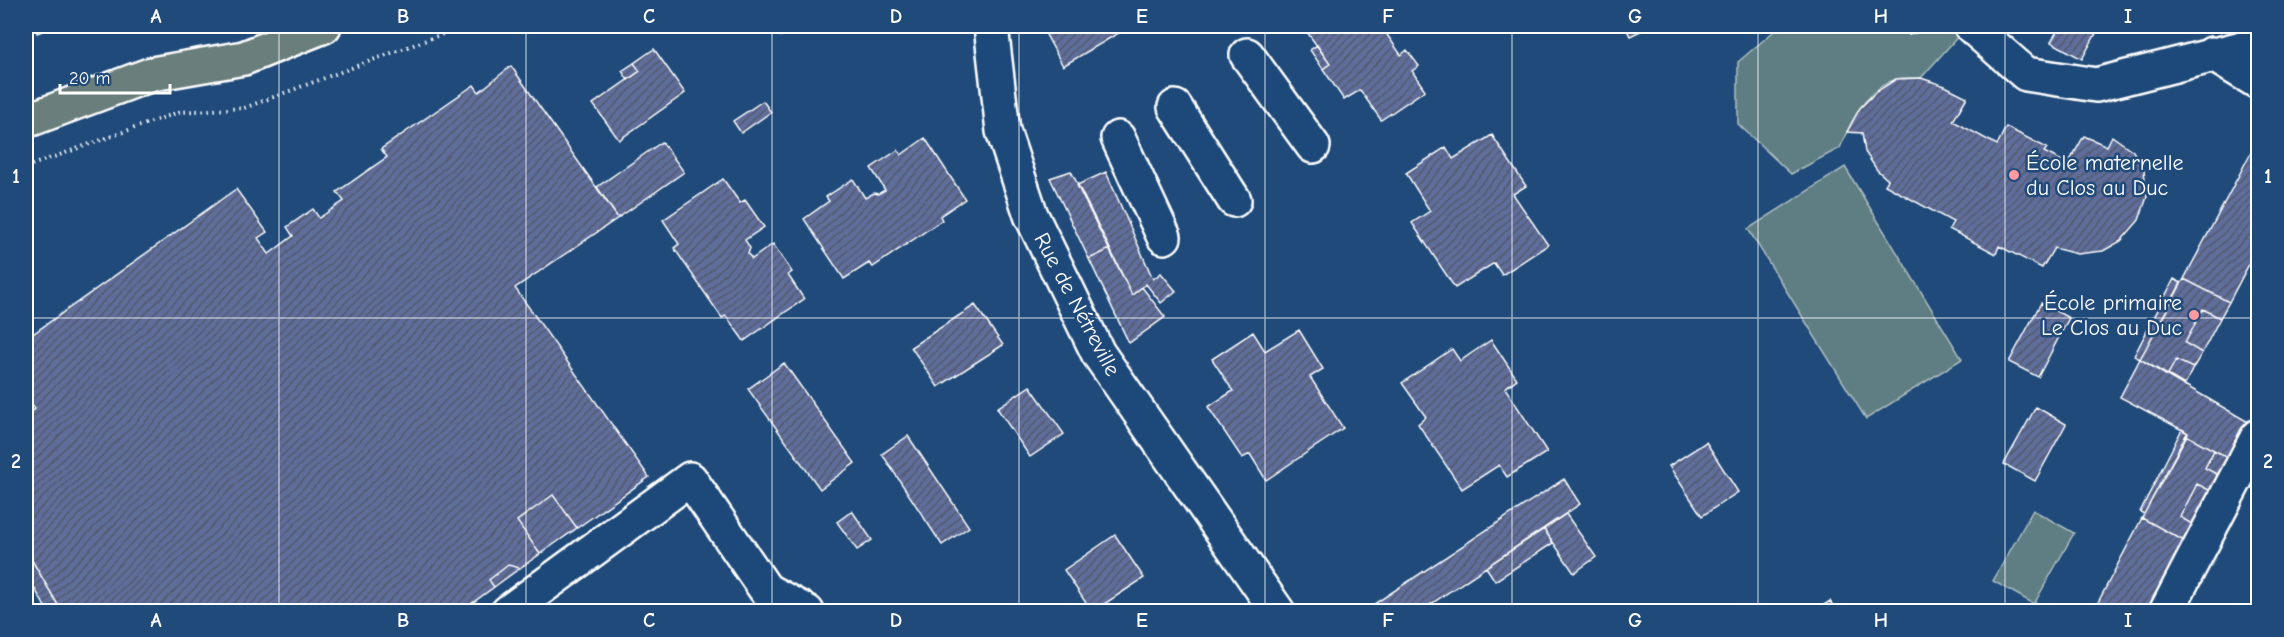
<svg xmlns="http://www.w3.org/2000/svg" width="2284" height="637" font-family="'Comic Neue',sans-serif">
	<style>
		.park { fill: #5e7e83; stroke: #aebec1; stroke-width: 1.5 }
		.building { fill: url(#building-hatch); stroke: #fff; stroke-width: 1.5 }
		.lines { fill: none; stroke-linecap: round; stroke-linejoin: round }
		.minor-casing { stroke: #fff; stroke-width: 38 }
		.major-casing { stroke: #fff; stroke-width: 38 }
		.path { stroke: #fff; stroke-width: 4; stroke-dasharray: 1.5 4.5; stroke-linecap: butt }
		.minor { stroke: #1f4a7a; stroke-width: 33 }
		.major { stroke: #6b7f7c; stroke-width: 33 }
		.grid { fill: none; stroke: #fff; stroke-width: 1.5; stroke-opacity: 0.55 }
		.poi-dot { fill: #ff9aa2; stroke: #1f4a7a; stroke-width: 2 }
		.labels { text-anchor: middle; stroke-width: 5; stroke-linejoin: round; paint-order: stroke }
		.poi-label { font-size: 22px; fill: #fff; stroke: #1f4a7a; text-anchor: start }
		.street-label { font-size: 22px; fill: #fff; stroke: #1f4a7a }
		.neatline { fill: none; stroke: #fff; stroke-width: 2 }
		.grid-label { font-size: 20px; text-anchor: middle; font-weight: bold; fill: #fff }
	</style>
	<defs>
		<pattern id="building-hatch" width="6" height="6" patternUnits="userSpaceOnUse" patternTransform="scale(1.5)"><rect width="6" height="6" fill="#5e6d9b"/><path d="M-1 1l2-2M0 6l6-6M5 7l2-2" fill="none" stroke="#53596c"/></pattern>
	</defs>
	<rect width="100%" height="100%" fill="#1f4a7a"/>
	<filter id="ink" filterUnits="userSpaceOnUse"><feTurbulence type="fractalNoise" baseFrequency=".0167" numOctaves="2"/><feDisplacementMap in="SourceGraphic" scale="12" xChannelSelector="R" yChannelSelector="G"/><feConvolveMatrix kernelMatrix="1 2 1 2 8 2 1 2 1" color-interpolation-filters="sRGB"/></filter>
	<g filter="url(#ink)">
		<path class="park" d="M 1780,26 L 1958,26 L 1962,32 L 1921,78 C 1913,78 1904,77 1897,79 C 1868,87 1850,122 1840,148 L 1791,174 L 1738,124 L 1738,62 Z
			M 1845,167 L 1962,359 L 1866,419 L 1748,229 Z
			M 2033,510 L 2074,533 L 2034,604 L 1993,581 Z"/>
		<path class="building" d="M 35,26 L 56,26 L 37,33 Z
			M 776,26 L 806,26 L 780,36 Z
			M 1050,26 L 1119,26 L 1122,31 L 1063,66 L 1043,29 Z
			M 1315,26 L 1388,26 L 1383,29 L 1401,55 L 1407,50 L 1419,66 L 1412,71 L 1425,90 L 1381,120 L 1360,90 L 1344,100 L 1323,69 L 1330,64 L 1307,32 Z
			M 1625,26 L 1651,26 L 1630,36 Z
			M 1906,26 L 1935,26 L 1909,35 Z
			M 2060,26 L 2100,26 L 2082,59 L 2051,42 Z
			M 1317,45 L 1330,64 L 1323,69 L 1310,50 Z
			M 654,49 L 685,93 L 619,140 L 593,104 L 640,71 L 634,63 Z
			M 634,63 L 640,71 L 628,80 L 622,71 Z
			M 511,66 L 618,218 L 515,288 L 649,477 L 577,528 L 553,495 L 517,521 L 540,554 L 520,568 L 508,565 L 489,580 L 494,587 L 460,612 L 62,612 L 26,550 L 26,416 L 35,409 L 29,401 L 26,404 L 26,339 L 236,189 L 267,232 L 258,238 L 269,254 L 293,236 L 287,227 L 313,209 L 319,218 L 344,201 L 337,192 L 387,157 L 381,149 L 474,85 L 479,92 Z
			M 1921,78 L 1945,86 L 1967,97 L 1953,121 L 1997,145 L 2006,127 L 2047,148 L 2044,152 L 2068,164 L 2084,136 L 2107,146 L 2112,136 L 2133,151 L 2144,171 L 2147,197 L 2139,220 L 2121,241 L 2103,251 L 2077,254 L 2054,248 L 2042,268 L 1999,246 L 1996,254 L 1949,229 L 1953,222 L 1885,185 L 1888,180 L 1877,170 L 1865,152 L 1862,133 L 1847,132 L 1860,108 L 1876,92 L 1896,79 Z
			M 763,101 L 771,112 L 741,133 L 733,121 Z
			M 1492,135 L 1526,186 L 1513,194 L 1548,245 L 1502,275 L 1494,263 L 1455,288 L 1412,223 L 1430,211 L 1406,173 L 1446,147 L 1453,159 Z
			M 925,138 L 965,199 L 940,216 L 942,220 L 873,267 L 869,263 L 844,279 L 804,219 L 829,201 L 826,197 L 853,179 L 865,198 L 874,193 L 878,194 L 885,190 L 871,168 L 898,150 L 901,155 Z
			M 2258,139 L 2258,247 L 2229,302 L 2184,279 Z
			M 662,142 L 684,172 L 618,218 L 597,187 Z
			M 1071,171 L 1110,249 L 1089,259 L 1050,178 Z
			M 1106,172 L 1153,279 L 1161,273 L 1176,291 L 1161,303 L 1146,284 L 1132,295 L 1077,185 Z
			M 723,179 L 740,203 L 745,200 L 764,227 L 745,240 L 750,248 L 748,254 L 752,259 L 773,244 L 792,272 L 788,275 L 804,299 L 744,341 L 726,316 L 722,318 L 674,248 L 679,244 L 663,220 Z
			M 1110,249 L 1132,295 L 1142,287 L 1165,317 L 1129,343 L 1089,259 Z
			M 2174,279 L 2181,283 L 2140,359 L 2134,356 Z
			M 2184,279 L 2229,302 L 2220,318 L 2203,309 L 2185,343 L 2202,353 L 2193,368 L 2176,360 L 2167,376 L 2140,359 Z
			M 2041,303 L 2069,318 L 2038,377 L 2009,362 Z
			M 975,305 L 1003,345 L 938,387 L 911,347 Z
			M 2203,309 L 2220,318 L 2202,353 L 2185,343 Z
			M 1299,330 L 1323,369 L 1310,377 L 1343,428 L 1266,480 L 1250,454 L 1242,458 L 1208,407 L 1233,391 L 1212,359 L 1253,332 L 1265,351 Z
			M 1491,340 L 1517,379 L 1505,388 L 1547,452 L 1507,477 L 1499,465 L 1462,489 L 1418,424 L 1426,417 L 1402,383 L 1452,349 L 1460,361 Z
			M 2140,359 L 2250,423 L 2230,459 L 2186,435 L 2188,433 L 2120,397 Z
			M 2176,360 L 2193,368 L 2184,386 L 2167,376 Z
			M 784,363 L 855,463 L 820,489 L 748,389 Z
			M 1030,386 L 1064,434 L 1030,457 L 997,408 Z
			M 2036,407 L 2066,424 L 2035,481 L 2004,464 Z
			M 2182,429 L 2188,433 L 2144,514 L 2140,512 Z
			M 2186,435 L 2214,450 L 2205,468 L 2222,477 L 2213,492 L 2197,484 L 2180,517 L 2195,526 L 2186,542 L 2142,518 Z
			M 908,436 L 969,527 L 942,545 L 882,454 Z
			M 1706,442 L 1738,492 L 1702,516 L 1669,466 Z
			M 2214,450 L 2230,459 L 2222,477 L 2205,468 Z
			M 1564,479 L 1580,504 L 1419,612 L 1362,612 Z
			M 2197,484 L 2213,492 L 2195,526 L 2180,517 Z
			M 553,495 L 577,528 L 540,554 L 517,521 Z
			M 852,511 L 872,540 L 857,550 L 837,522 Z
			M 1566,514 L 1596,557 L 1574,573 L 1544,529 Z
			M 2142,518 L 2186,542 L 2149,612 L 2093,612 Z
			M 1544,529 L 1553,543 L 1495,581 L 1486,567 Z
			M 1115,535 L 1144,578 L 1092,612 L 1064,570 Z
			M 26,550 L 62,612 L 48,612 L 26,573 Z
			M 508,565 L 520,568 L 494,587 L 489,580 Z
			M 1830,601 L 1837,612 L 1813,612 Z"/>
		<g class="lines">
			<defs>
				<path id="minor" d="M 991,26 L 1003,131 L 1031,215 L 1098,353 L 1278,612
					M 1971,26 L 2026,74 L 2096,85 L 2258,44
					M 2212,54 L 2258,82
					M 1247,55 L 1313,146
					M 1175,107 L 1234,200
					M 1118,138 L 1164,237
					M 508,612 L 690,479 L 766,590 L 807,612
					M 2166,612 L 2258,436"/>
				<path id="major" d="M 26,121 L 152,74 L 244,58 L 324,26"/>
			</defs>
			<use href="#minor" class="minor-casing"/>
			<use href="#major" class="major-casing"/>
			<path class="path" d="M 26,167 L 179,112 L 244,108 L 464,26"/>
			<use href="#minor" class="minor"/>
			<use href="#major" class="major"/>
		</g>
	</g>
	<path class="grid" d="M 279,26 L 279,612M 526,26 L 526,612M 772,26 L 772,612M 1019,26 L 1019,612M 1265,26 L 1265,612M 1512,26 L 1512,612M 1758,26 L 1758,612M 2005,26 L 2005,612M 26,318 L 2258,318"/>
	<g class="poi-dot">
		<circle cx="2014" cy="175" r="6"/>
		<circle cx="2194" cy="315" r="6"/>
	</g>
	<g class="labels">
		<g class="poi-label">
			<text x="2026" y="170">École maternelle<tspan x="2026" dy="25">du Clos au Duc</tspan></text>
			<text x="2182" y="310" text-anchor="end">École primaire<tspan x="2182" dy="25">Le Clos au Duc</tspan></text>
		</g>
		<g class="street-label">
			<text transform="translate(1078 304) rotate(62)" y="8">Rue de Nétreville</text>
		</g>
	</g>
	<rect width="2284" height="637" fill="none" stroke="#1f4a7a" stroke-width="66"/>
	<path d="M60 84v9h110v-9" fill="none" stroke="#ffffff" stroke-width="3"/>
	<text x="69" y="84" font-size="18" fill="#ffffff" stroke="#1f4a7a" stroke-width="4.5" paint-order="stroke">20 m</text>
	<rect x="33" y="33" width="2218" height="571" class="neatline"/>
	<g class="grid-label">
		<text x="156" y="23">A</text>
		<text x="403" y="23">B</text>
		<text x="649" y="23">C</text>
		<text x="896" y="23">D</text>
		<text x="1142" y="23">E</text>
		<text x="1388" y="23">F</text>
		<text x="1635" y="23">G</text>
		<text x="1881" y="23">H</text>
		<text x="2128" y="23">I</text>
		<text x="16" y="183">1</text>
		<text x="2268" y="183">1</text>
		<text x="16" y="468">2</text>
		<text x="2268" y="468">2</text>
		<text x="156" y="627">A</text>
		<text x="403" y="627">B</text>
		<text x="649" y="627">C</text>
		<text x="896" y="627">D</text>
		<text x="1142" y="627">E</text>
		<text x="1388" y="627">F</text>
		<text x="1635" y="627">G</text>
		<text x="1881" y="627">H</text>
		<text x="2128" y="627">I</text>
	</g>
</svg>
